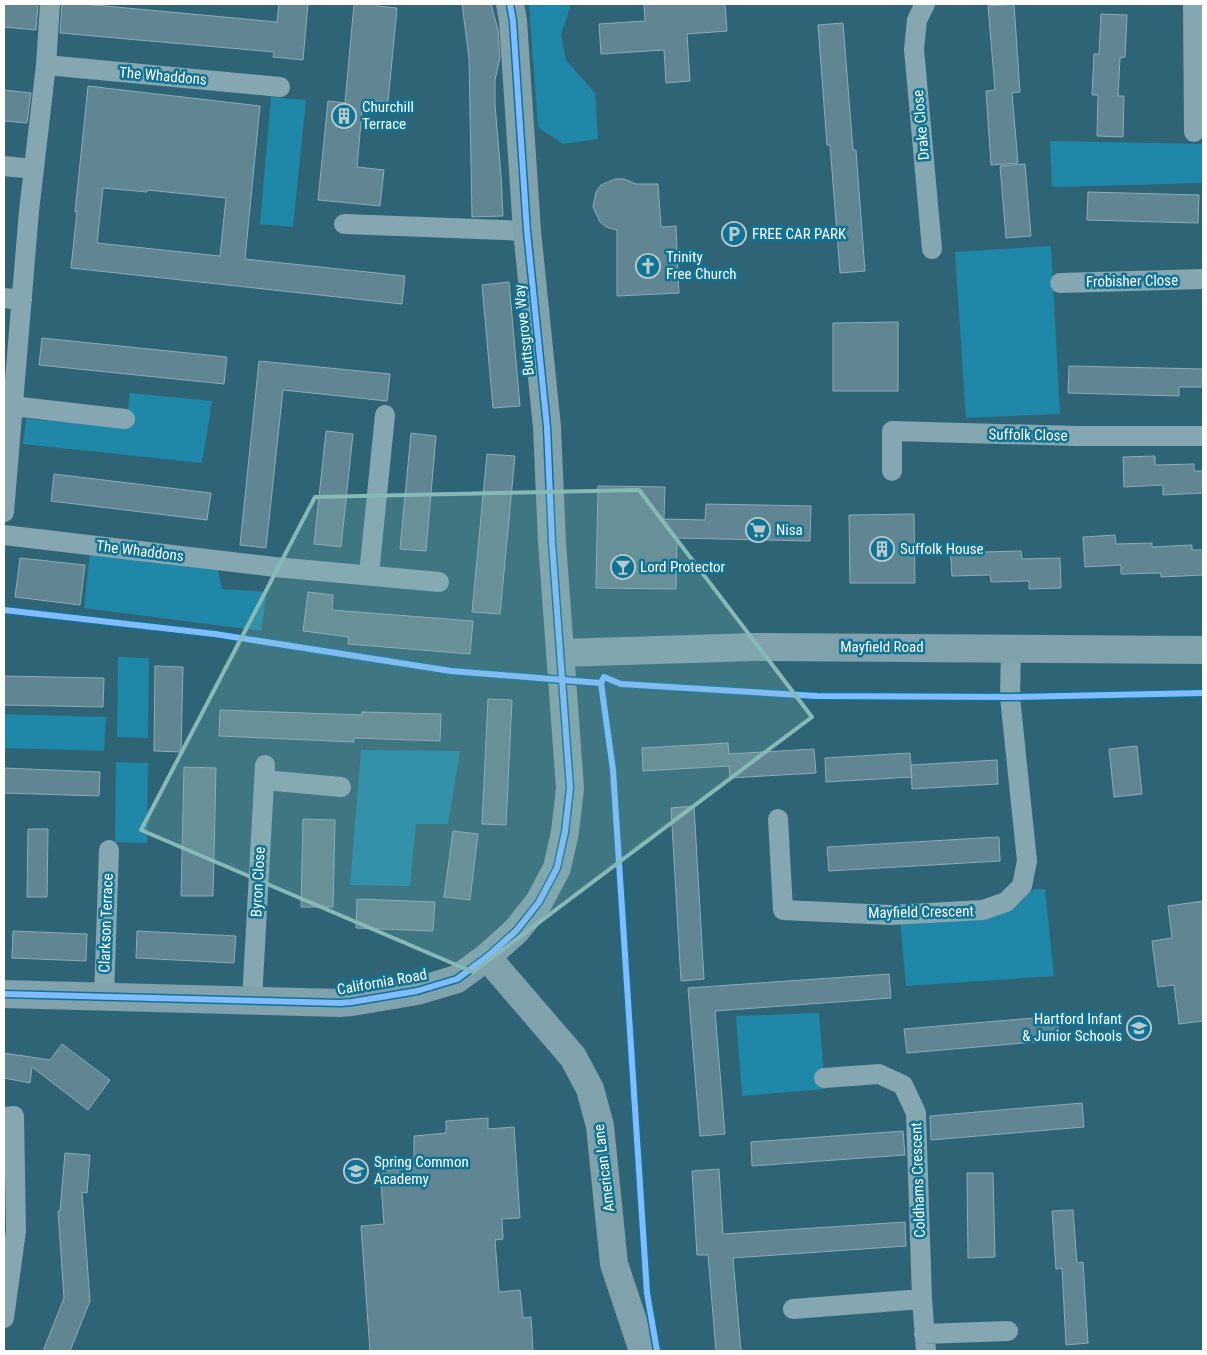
<svg xmlns="http://www.w3.org/2000/svg" width="1207" height="1355" font-family="'Roboto Condensed',sans-serif">
	<style>
		.green { fill: #1f87a8 }
		.building { fill: #608693; stroke: #8cacb6; fill-rule: evenodd }
		.lines { fill: none; stroke-linecap: round; stroke-linejoin: round }
		.street { stroke: #84a7b2; stroke-width: 20 }
		.secondary { stroke: #7fa2ad; stroke-width: 28 }
		.cycleway-casing { stroke: #117394; stroke-width: 9 }
		.cycleway { stroke: #80bcff; stroke-width: 6 }
		.marked { fill: #87bab6; fill-opacity: 0.2; stroke: #87bab6; stroke-width: 4; stroke-linejoin: round }
		.labels { text-anchor: middle; stroke-width: 5; stroke-linejoin: round; paint-order: stroke }
		.street-label { font-size: 15px; fill: #fff; stroke: #117394 }
		.poi-label { font-size: 15px; fill: #fff; stroke: #117394; text-anchor: start }
	</style>
	<rect width="100%" height="100%" fill="#2f6476"/>
	<path class="green" d="M 529,4 L 571,4 L 561,35 L 566,60 L 595,93 L 598,139 L 563,144 L 538,127 Z
		M 271,97 L 306,100 L 293,227 L 260,224 Z
		M 1050,141 L 1203,144 L 1203,183 L 1052,187 Z
		M 1051,246 L 1060,414 L 966,418 L 955,252 Z
		M 130,393 L 212,401 L 202,463 L 23,444 L 26,419 L 126,427 Z
		M 90,552 L 217,566 L 222,589 L 267,592 L 261,631 L 84,608 Z
		M 118,657 L 149,658 L 148,738 L 117,737 Z
		M 4,714 L 106,717 L 104,751 L 4,748 Z
		M 361,750 L 460,751 L 448,824 L 416,824 L 410,886 L 350,885 Z
		M 116,762 L 148,763 L 147,843 L 115,842 Z
		M 1034,889 L 1045,889 L 1054,976 L 906,986 L 900,919 L 991,916 L 1014,909 Z
		M 819,1013 L 825,1089 L 742,1096 L 736,1016 Z"/>
	<path class="building" d="M 4,4 L 38,4 L 36,30 L 4,27 Z
		M 62,4 L 84,4 L 277,22 L 279,4 L 308,4 L 303,60 L 273,57 L 274,52 L 60,33 Z
		M 354,4 L 377,4 L 377,6 L 397,8 L 388,102 L 363,100 L 357,167 L 384,170 L 380,206 L 318,200 L 328,101 L 345,103 Z
		M 462,4 L 491,4 L 498,30 L 500,57 L 495,80 L 495,105 L 501,175 L 503,216 L 472,217 L 469,58 Z
		M 644,4 L 725,4 L 727,31 L 687,34 L 690,81 L 666,83 L 664,50 L 601,54 L 599,24 L 645,21 Z
		M 1014,4 L 1020,92 L 1012,93 L 1018,163 L 991,165 L 986,91 L 995,90 L 988,6 Z
		M 1101,14 L 1127,15 L 1125,57 L 1120,58 L 1118,96 L 1124,96 L 1123,137 L 1097,136 L 1098,95 L 1092,95 L 1094,54 L 1099,54 Z
		M 843,23 L 853,150 L 856,150 L 865,271 L 840,273 L 830,145 L 827,145 L 818,25 Z
		M 88,86 L 260,106 L 245,259 L 405,276 L 402,304 L 71,268 L 77,212 L 75,212 ZM 103,188 L 147,192 L 147,190 L 226,198 L 220,256 L 97,243 Z
		M 4,90 L 31,93 L 27,123 L 4,121 Z
		M 1025,164 L 1031,236 L 1006,238 L 1000,166 Z
		M 615,179 L 624,179 L 636,184 L 658,184 L 661,227 L 676,226 L 679,293 L 617,296 L 617,230 L 606,227 L 600,222 L 593,207 L 596,192 L 601,185 Z
		M 1088,192 L 1199,195 L 1198,223 L 1087,220 Z
		M 509,282 L 520,406 L 493,408 L 482,285 Z
		M 898,322 L 898,391 L 833,391 L 833,323 Z
		M 42,338 L 227,357 L 224,384 L 39,365 Z
		M 259,361 L 390,374 L 387,401 L 283,390 L 266,548 L 240,545 Z
		M 1069,366 L 1203,369 L 1203,387 L 1179,387 L 1179,396 L 1068,393 Z
		M 326,431 L 353,434 L 341,547 L 314,544 Z
		M 411,433 L 436,436 L 426,551 L 400,549 Z
		M 487,454 L 515,456 L 500,614 L 472,612 Z
		M 1155,456 L 1155,465 L 1194,464 L 1194,471 L 1203,471 L 1203,493 L 1163,495 L 1163,485 L 1124,487 L 1123,457 Z
		M 54,474 L 211,493 L 207,520 L 51,501 Z
		M 598,486 L 665,487 L 664,519 L 705,520 L 706,504 L 811,506 L 810,541 L 677,538 L 676,589 L 596,588 Z
		M 914,514 L 915,583 L 850,583 L 849,515 Z
		M 1115,535 L 1116,544 L 1152,543 L 1152,547 L 1192,545 L 1192,550 L 1203,550 L 1203,575 L 1161,577 L 1161,573 L 1121,574 L 1121,565 L 1085,567 L 1083,537 Z
		M 982,545 L 982,552 L 1021,551 L 1022,559 L 1060,558 L 1061,588 L 1029,589 L 1029,581 L 991,582 L 990,575 L 952,576 L 950,546 Z
		M 20,558 L 85,565 L 80,605 L 15,597 Z
		M 308,592 L 333,595 L 332,610 L 473,621 L 470,654 L 348,644 L 349,637 L 303,631 Z
		M 155,666 L 183,667 L 181,752 L 154,751 Z
		M 4,676 L 104,678 L 103,707 L 4,705 Z
		M 488,699 L 512,700 L 506,825 L 482,824 Z
		M 220,710 L 362,715 L 362,712 L 441,714 L 440,741 L 354,738 L 354,742 L 219,736 Z
		M 728,743 L 729,754 L 814,749 L 816,773 L 730,778 L 729,766 L 643,771 L 642,748 Z
		M 1137,746 L 1142,794 L 1114,797 L 1109,749 Z
		M 910,753 L 912,777 L 826,782 L 825,758 Z
		M 997,760 L 998,784 L 912,789 L 911,765 Z
		M 184,767 L 216,768 L 213,896 L 181,896 Z
		M 4,768 L 100,772 L 99,796 L 4,793 Z
		M 694,806 L 704,979 L 681,981 L 671,808 Z
		M 303,819 L 335,820 L 333,907 L 301,907 Z
		M 28,829 L 48,829 L 47,897 L 27,897 Z
		M 453,831 L 478,834 L 470,900 L 444,897 Z
		M 999,837 L 1000,861 L 829,871 L 827,847 Z
		M 357,899 L 435,902 L 433,931 L 356,928 Z
		M 1203,901 L 1203,1021 L 1179,1024 L 1174,985 L 1158,987 L 1152,941 L 1172,938 L 1168,906 Z
		M 13,931 L 87,934 L 86,961 L 12,958 Z
		M 137,931 L 236,936 L 234,963 L 136,958 Z
		M 889,974 L 891,998 L 715,1011 L 725,1134 L 700,1136 L 688,988 Z
		M 1057,1016 L 1059,1040 L 907,1053 L 904,1029 Z
		M 62,1044 L 110,1080 L 88,1110 L 32,1067 L 30,1083 L 4,1078 L 4,1053 L 50,1060 Z
		M 1082,1103 L 1084,1127 L 931,1140 L 930,1116 Z
		M 488,1118 L 488,1129 L 514,1127 L 520,1218 L 502,1219 L 503,1239 L 495,1240 L 499,1292 L 520,1290 L 523,1318 L 531,1317 L 533,1351 L 370,1351 L 361,1226 L 384,1224 L 380,1171 L 414,1168 L 414,1136 L 446,1133 L 446,1121 Z
		M 903,1131 L 905,1155 L 752,1166 L 751,1142 Z
		M 65,1153 L 90,1155 L 87,1193 L 82,1192 L 90,1301 L 70,1351 L 43,1351 L 64,1298 L 58,1211 L 60,1211 Z
		M 719,1169 L 723,1234 L 905,1222 L 906,1246 L 733,1258 L 741,1351 L 716,1351 L 708,1255 L 697,1255 L 692,1171 Z
		M 967,1173 L 993,1173 L 995,1257 L 968,1258 Z
		M 1073,1210 L 1077,1263 L 1083,1262 L 1088,1343 L 1066,1345 L 1062,1268 L 1056,1269 L 1052,1211 Z"/>
	<g class="lines">
		<path class="street" d="M 925,4 L 917,20 L 914,49 L 932,249
			M 1193,4 L 1194,132
			M 46,65 L 280,87
			M 4,166 L 33,169
			M 344,224 L 527,231
			M 1060,283 L 1203,279
			M 4,298 L 22,300
			M 12,406 L 125,419
			M 892,471 L 892,431 L 1077,436 L 1203,436
			M 4,512 L 29,211 L 46,65 L 50,4
			M 4,535 L 275,567 L 439,582
			M 369,574 L 385,415
			M 264,780 L 341,787
			M 778,819 L 783,910 L 891,915 L 983,910 L 1006,902 L 1022,886 L 1027,861 L 1010,697 L 1011,648
			M 104,997 L 109,850
			M 252,1000 L 265,765
			M 824,1078 L 879,1074 L 903,1085 L 916,1113 L 922,1299 L 926,1351
			M 4,1117 L 14,1116 L 16,1231 L 4,1318
			M 793,1309 L 922,1299
			M 924,1334 L 1008,1331"/>
		<path class="secondary" d="M 561,653 L 755,647 L 1203,650
			M 487,957 L 573,1057 L 590,1089 L 600,1126 L 614,1264 L 643,1351
			M 4,994 L 340,1003 L 352,1002 L 417,991 L 457,979 L 487,957 L 516,931 L 539,902 L 557,868 L 565,832 L 570,788 L 552,542 L 547,427 L 527,231 L 513,21 L 510,4"/>
		<defs>
			<path id="cycleway" d="M 4,610 L 215,634 L 451,671 L 601,683
				M 4,994 L 340,1003 L 352,1002 L 417,991 L 457,979 L 487,957 L 516,931 L 539,902 L 557,868 L 565,832 L 570,788 L 552,542 L 547,427 L 527,231 L 513,21 L 510,4
				M 657,1351 L 647,1293 L 613,770 L 601,683 L 604,677 L 621,684 L 817,696 L 1010,697 L 1203,693"/>
		</defs>
		<use href="#cycleway" class="cycleway-casing"/>
		<use href="#cycleway" class="cycleway"/>
	</g>
	<path class="marked" d="M 639,490 L 812,717 L 473,972 L 141,830 L 315,497 Z"/>
	<defs>
		<symbol id="building-ring" viewBox="-11 -11 22 22"><circle r="9.5" fill="#117394" stroke="#b6c9cf" stroke-width="1.5"/><path d="M-4-6H4V6H1V3H-1V6H-4ZM-2.5-4.3h1.7v1.8h-1.7ZM.8-4.3h1.7v1.8H.8ZM-2.5-1h1.7V.8h-1.7ZM.8-1h1.7V.8H.8Z" fill="#b6c9cf"/></symbol>
		<symbol id="parking-ring" viewBox="-11 -11 22 22"><circle r="9.5" fill="#117394" stroke="#b6c9cf" stroke-width="1.5"/><path d="M-3.5-5.5H1a3.5 3.5 0 0 1 0 7H-1V5.5H-3.5ZM-1-3.4V-.6H.8a1.4 1.4 0 0 0 0-2.8Z" fill="#b6c9cf"/></symbol>
		<symbol id="church-ring" viewBox="-11 -11 22 22"><circle r="9.5" fill="#117394" stroke="#b6c9cf" stroke-width="1.5"/><path d="M-1.2-6h2.4v3.5h3.3v2.4h-3.3V6h-2.4V-.1h-3.3v-2.4h3.3Z" fill="#b6c9cf"/></symbol>
		<symbol id="supermarket-ring" viewBox="-11 -11 22 22"><circle r="9.5" fill="#117394" stroke="#b6c9cf" stroke-width="1.5"/><path d="M-6-5.5h2.5l.6 2H6L4.5 2H-2.5L-4.4-4H-6ZM-1.5 3.2a1.3 1.3 0 1 0 .1 0ZM3 3.2a1.3 1.3 0 1 0 .1 0Z" fill="#b6c9cf"/></symbol>
		<symbol id="bar-ring" viewBox="-11 -11 22 22"><circle r="9.5" fill="#117394" stroke="#b6c9cf" stroke-width="1.5"/><path d="M-6-5H6L.8 .8V4.5H3.5V6h-7V4.5H-.8V.8Z" fill="#b6c9cf"/></symbol>
		<symbol id="school-ring" viewBox="-11 -11 22 22"><circle r="9.5" fill="#117394" stroke="#b6c9cf" stroke-width="1.5"/><path d="M0-5L7-2L0 1L-7-2ZM-4 1L0 2.5L4 1V4Q0 6-4 4Z" fill="#b6c9cf"/></symbol>
	</defs>
	<g fill-rule="evenodd">
		<use href="#building-ring" x="330" y="102" width="28" height="28"/>
		<use href="#parking-ring" x="720" y="220" width="28" height="28"/>
		<use href="#church-ring" x="634" y="252" width="28" height="28"/>
		<use href="#supermarket-ring" x="744" y="516" width="28" height="28"/>
		<use href="#building-ring" x="868" y="535" width="28" height="28"/>
		<use href="#bar-ring" x="609" y="553" width="28" height="28"/>
		<use href="#school-ring" x="1125" y="1014" width="28" height="28"/>
		<use href="#school-ring" x="342" y="1157" width="28" height="28"/>
	</g>
	<g class="labels">
		<g class="street-label">
			<text transform="translate(163 76) rotate(5)" y="5">The Whaddons</text>
			<text transform="translate(921 125) rotate(-95)" y="5">Drake Close</text>
			<text transform="translate(1132 281) rotate(-1)" y="5">Frobisher Close</text>
			<text transform="translate(524 330) rotate(-96)" y="5">Buttsgrove Way</text>
			<text transform="translate(1028 435) rotate(1)" y="5">Suffolk Close</text>
			<text transform="translate(140 551) rotate(7)" y="5">The Whaddons</text>
			<text x="882" y="652">Mayfield Road</text>
			<text transform="translate(258 882) rotate(-87)" y="5">Byron Close</text>
			<text transform="translate(921 912) rotate(-1)" y="5">Mayfield Crescent</text>
			<text transform="translate(106 923) rotate(-88)" y="5">Clarkson Terrace</text>
			<text transform="translate(382 982) rotate(-10)" y="5">California Road</text>
			<text transform="translate(604 1168) rotate(-97)" y="5">American Lane</text>
			<text transform="translate(918 1180) rotate(-92)" y="5">Coldhams Crescent</text>
		</g>
		<g class="poi-label">
			<text x="362" y="112">Churchill<tspan x="362" dy="17">Terrace</tspan></text>
			<text x="752" y="239">FREE CAR PARK</text>
			<text x="666" y="262">Trinity<tspan x="666" dy="17">Free Church</tspan></text>
			<text x="776" y="535">Nisa</text>
			<text x="900" y="554">Suffolk House</text>
			<text x="640" y="572">Lord Protector</text>
			<text x="1122" y="1024" text-anchor="end">Hartford Infant<tspan x="1122" dy="17">&amp; Junior Schools</tspan></text>
			<text x="374" y="1167">Spring Common<tspan x="374" dy="17">Academy</tspan></text>
		</g>
	</g>
	<rect width="1207" height="1355" fill="none" stroke="#ffffff" stroke-width="10"/>
</svg>
